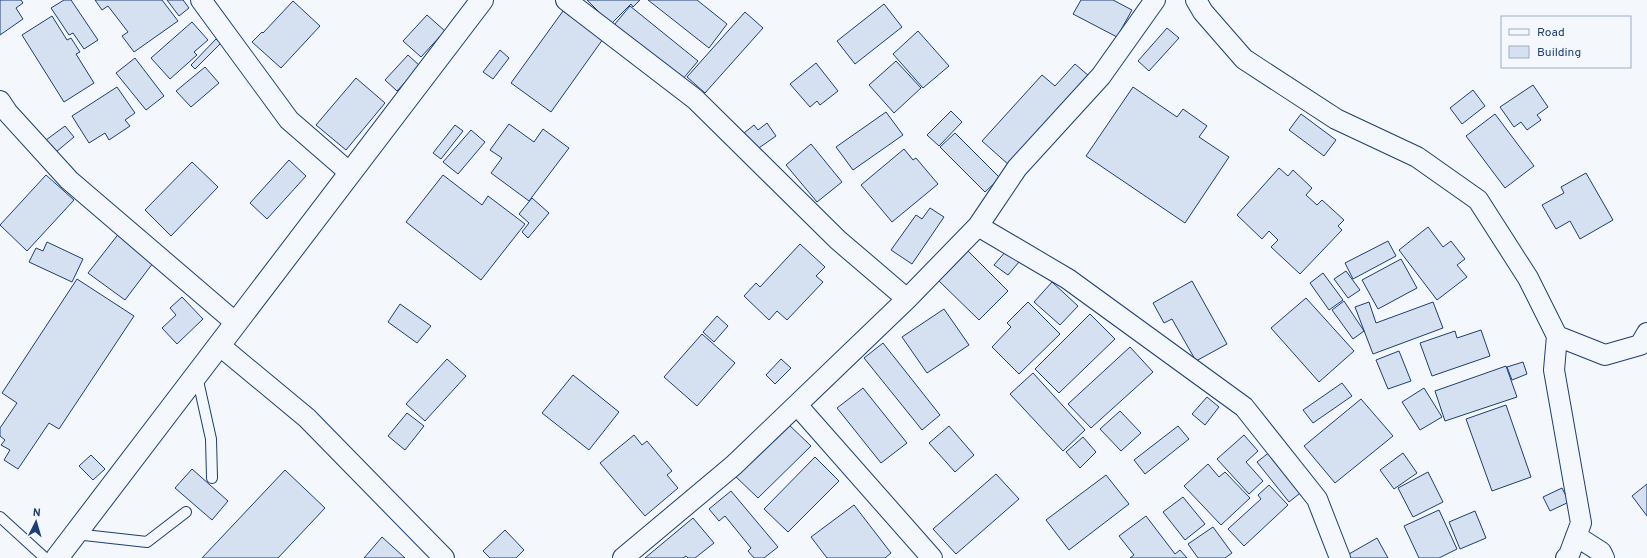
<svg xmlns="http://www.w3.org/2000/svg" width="1647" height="558" font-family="Overpass,sans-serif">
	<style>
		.building { fill: #d5e0f0; stroke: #1d3f73 }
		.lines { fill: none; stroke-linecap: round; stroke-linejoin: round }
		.lane-casing { stroke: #1d3f73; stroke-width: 12 }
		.street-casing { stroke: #1d3f73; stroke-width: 22 }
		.highway-casing { stroke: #1d3f73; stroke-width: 24 }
		.lane { stroke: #f4f7fb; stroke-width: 10 }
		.street { stroke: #f4f7fb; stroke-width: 20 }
		.highway { stroke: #f4f7fb; stroke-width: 22 }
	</style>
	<rect width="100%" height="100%" fill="#f4f7fb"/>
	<path class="building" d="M 0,0 L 21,0 L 23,3 L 16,8 L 23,19 L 0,35 Z
		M 64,0 L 71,0 L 98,40 L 84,49 L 73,33 L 69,35 L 51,8 Z
		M 95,0 L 162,0 L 178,21 L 134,52 L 122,36 L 128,32 L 108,6 L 102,10 Z
		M 167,0 L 183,0 L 189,8 L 179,16 Z
		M 587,0 L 640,0 L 633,7 L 631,4 L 611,24 Z
		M 648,0 L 697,0 L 727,24 L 709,48 Z
		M 1081,0 L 1113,0 L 1132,10 L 1117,37 L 1073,14 Z
		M 293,1 L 320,26 L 281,68 L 252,42 L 262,32 L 263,33 Z
		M 884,4 L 902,27 L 855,64 L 837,41 Z
		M 630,6 L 698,61 L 682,80 L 614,25 Z
		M 563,11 L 603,39 L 551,112 L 511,83 Z
		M 745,12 L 763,28 L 705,93 L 687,77 Z
		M 427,15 L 445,31 L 421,57 L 403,41 Z
		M 52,16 L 67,40 L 71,38 L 80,52 L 76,54 L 94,83 L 64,102 L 22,35 Z
		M 192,22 L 208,40 L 194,52 L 197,55 L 170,79 L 151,58 Z
		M 1167,28 L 1179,38 L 1149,71 L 1138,61 Z
		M 918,31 L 949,66 L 923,88 L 893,54 Z
		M 216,39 L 221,43 L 195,69 L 191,65 Z
		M 500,50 L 509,58 L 493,79 L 483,72 Z
		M 408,55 L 420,66 L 397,91 L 385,80 Z
		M 135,58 L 164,96 L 146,110 L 116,73 Z
		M 896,61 L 921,88 L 894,113 L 869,85 Z
		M 816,63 L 838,91 L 820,105 L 817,101 L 810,107 L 790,84 Z
		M 1075,64 L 1089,76 L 1009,165 L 982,141 L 1042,75 L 1055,86 Z
		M 205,67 L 219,83 L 191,107 L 176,91 Z
		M 356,78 L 385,103 L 346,150 L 316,125 Z
		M 1533,85 L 1548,107 L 1537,115 L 1541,120 L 1527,130 L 1521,122 L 1514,127 L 1500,107 Z
		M 117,87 L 135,113 L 125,120 L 130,126 L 109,140 L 105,133 L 89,143 L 72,116 Z
		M 1133,87 L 1177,117 L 1183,109 L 1207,126 L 1199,137 L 1229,157 L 1185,223 L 1086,156 Z
		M 1473,90 L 1485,106 L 1462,124 L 1450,108 Z
		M 951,111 L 962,122 L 939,146 L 927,135 Z
		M 886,112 L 903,135 L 853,170 L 836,147 Z
		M 1301,114 L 1336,140 L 1324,156 L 1289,130 Z
		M 1495,114 L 1534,166 L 1505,188 L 1466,136 Z
		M 767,123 L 776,136 L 756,150 L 744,133 L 754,125 L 758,130 Z
		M 509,124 L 534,142 L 543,129 L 569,148 L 529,201 L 491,173 L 502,158 L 490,150 Z
		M 455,125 L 463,131 L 441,159 L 433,153 Z
		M 65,126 L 74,137 L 56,152 L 46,140 Z
		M 471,130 L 485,142 L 458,174 L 443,162 Z
		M 955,133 L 1000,178 L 985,192 L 940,147 Z
		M 811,144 L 842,182 L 817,202 L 786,165 Z
		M 904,149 L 913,160 L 916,158 L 938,184 L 892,222 L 861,185 Z
		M 289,160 L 306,176 L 267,219 L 250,203 Z
		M 192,162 L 218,187 L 171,236 L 145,210 Z
		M 1279,168 L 1288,176 L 1293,170 L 1312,188 L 1306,195 L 1317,205 L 1322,200 L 1344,220 L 1338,226 L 1342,230 L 1300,274 L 1271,247 L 1278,240 L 1269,231 L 1262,239 L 1237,215 Z
		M 1586,173 L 1613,220 L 1580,239 L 1570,221 L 1556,229 L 1542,205 L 1564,193 L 1561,187 Z
		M 46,175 L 74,200 L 27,251 L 0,225 Z
		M 443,175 L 482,205 L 488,196 L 525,224 L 481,280 L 406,222 Z
		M 532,198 L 549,213 L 528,238 L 522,232 L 529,223 L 519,214 Z
		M 930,208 L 944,217 L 912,264 L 891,250 L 916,215 L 922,219 Z
		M 1428,227 L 1443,247 L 1451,241 L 1465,259 L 1457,265 L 1467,277 L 1437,300 L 1399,250 Z
		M 120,232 L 156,259 L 125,300 L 88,273 Z
		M 1388,241 L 1396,256 L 1353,279 L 1345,263 Z
		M 47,242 L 83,259 L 72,282 L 29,262 L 36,248 L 43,251 Z
		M 800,244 L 825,267 L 816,276 L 823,282 L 787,320 L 777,311 L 769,320 L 744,296 L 756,283 L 760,287 Z
		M 968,251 L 1008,291 L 979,320 L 939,281 Z
		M 1006,251 L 1019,262 L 1008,275 L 994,265 Z
		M 1401,259 L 1417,288 L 1378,309 L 1362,280 Z
		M 1346,271 L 1360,290 L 1348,298 L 1334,279 Z
		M 1323,273 L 1343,300 L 1329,310 L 1310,283 Z
		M 77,279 L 134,316 L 59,429 L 49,423 L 18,469 L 4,460 L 10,450 L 1,445 L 5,440 L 0,436 L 0,428 L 17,403 L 2,393 Z
		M 1192,281 L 1227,344 L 1196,361 L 1172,319 L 1164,323 L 1153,303 Z
		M 1052,282 L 1078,306 L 1060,325 L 1034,302 Z
		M 182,297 L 203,319 L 177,344 L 162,328 L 176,315 L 170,308 Z
		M 1306,298 L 1354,351 L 1319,382 L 1271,328 Z
		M 1344,301 L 1364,331 L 1353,339 L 1332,310 Z
		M 1028,302 L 1060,334 L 1019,374 L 992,347 L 1011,327 L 1007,323 Z
		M 1369,302 L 1376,323 L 1433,302 L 1443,328 L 1373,354 L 1355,307 Z
		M 400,304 L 431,326 L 417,343 L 388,322 Z
		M 944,309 L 969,345 L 927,373 L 902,337 Z
		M 1090,314 L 1115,339 L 1059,393 L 1035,369 Z
		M 717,316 L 728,326 L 714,342 L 703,332 Z
		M 1481,330 L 1490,356 L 1432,376 L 1420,343 L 1455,331 L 1457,338 Z
		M 702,334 L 735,363 L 697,406 L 664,377 Z
		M 883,343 L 940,415 L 922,430 L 864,358 Z
		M 1130,347 L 1153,372 L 1091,428 L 1068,404 Z
		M 1399,351 L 1411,381 L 1388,389 L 1376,360 Z
		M 447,359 L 466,376 L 425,421 L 406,404 Z
		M 781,359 L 791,368 L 775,384 L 766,375 Z
		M 1523,362 L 1527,374 L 1512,380 L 1507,367 Z
		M 1506,366 L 1517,397 L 1445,421 L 1435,391 Z
		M 1033,373 L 1085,430 L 1063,451 L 1010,394 Z
		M 573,375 L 619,412 L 589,450 L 542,413 Z
		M 1342,383 L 1352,396 L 1313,423 L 1303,410 Z
		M 863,388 L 907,443 L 881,463 L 837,408 Z
		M 1424,388 L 1442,417 L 1420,430 L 1402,402 Z
		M 1207,397 L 1219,407 L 1205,425 L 1192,414 Z
		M 1361,399 L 1393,436 L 1335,483 L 1304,446 Z
		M 1506,405 L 1531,477 L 1492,491 L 1466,419 Z
		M 1120,411 L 1141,433 L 1121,451 L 1100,429 Z
		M 407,413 L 424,426 L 405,450 L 388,436 Z
		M 786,422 L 811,446 L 758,498 L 734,475 Z
		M 949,426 L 974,455 L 955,472 L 929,443 Z
		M 1178,426 L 1189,439 L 1145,474 L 1134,460 Z
		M 634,435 L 642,445 L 647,441 L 672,471 L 667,475 L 678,488 L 645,516 L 600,463 Z
		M 1244,435 L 1258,451 L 1246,462 L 1263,481 L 1249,494 L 1217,459 Z
		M 1083,437 L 1096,452 L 1080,468 L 1066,452 Z
		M 1271,451 L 1304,490 L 1289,502 L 1257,462 Z
		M 1403,453 L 1417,473 L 1394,489 L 1380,470 Z
		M 91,455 L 105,469 L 93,480 L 79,466 Z
		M 815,457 L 839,481 L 788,532 L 764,509 Z
		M 1208,464 L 1219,477 L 1225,472 L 1250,498 L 1221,525 L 1184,486 Z
		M 192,469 L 228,501 L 212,520 L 175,488 Z
		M 285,470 L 325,508 L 278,558 L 202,558 Z
		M 1428,472 L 1443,502 L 1413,517 L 1398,488 Z
		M 996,474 L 1019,499 L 956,554 L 933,529 Z
		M 1106,475 L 1129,504 L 1069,550 L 1046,520 Z
		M 1647,484 L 1647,516 L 1632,496 Z
		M 1269,485 L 1288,505 L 1244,546 L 1228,529 L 1261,499 L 1258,495 Z
		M 1562,488 L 1569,502 L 1550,511 L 1543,497 Z
		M 731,491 L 778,547 L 764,558 L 754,558 L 748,551 L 751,548 L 725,516 L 719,521 L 709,509 Z
		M 1183,497 L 1205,524 L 1185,540 L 1163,512 Z
		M 854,505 L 891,553 L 885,558 L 827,558 L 811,537 Z
		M 1439,510 L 1457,549 L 1439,558 L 1419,558 L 1404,526 Z
		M 1475,511 L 1486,538 L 1460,549 L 1449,522 Z
		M 1146,516 L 1175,554 L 1180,550 L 1187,558 L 1130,558 L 1134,555 L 1119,536 Z
		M 693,518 L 714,543 L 695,558 L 688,558 L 686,556 L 683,558 L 645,558 Z
		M 1213,527 L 1232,553 L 1225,558 L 1198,558 L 1188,544 Z
		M 505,530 L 524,550 L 516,558 L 490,558 L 483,551 Z
		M 382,537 L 405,558 L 364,558 Z
		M 1377,538 L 1388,558 L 1342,558 Z"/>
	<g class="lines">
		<defs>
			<path id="lane" d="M 197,376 L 211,439 L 212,478
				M 0,517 L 45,558
				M 75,534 L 147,542 L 186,512"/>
			<path id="street" d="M 201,0 L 289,120 L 350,173
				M 566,0 L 695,99 L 838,240 L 907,299
				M 1196,0 L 1203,12 L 1244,59 L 1336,119 L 1417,157 L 1478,200 L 1528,278 L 1557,336 L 1554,370 L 1581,523 L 1569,555 L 1566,558
				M 0,101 L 8,113 L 69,180 L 236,323
				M 978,226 L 1068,279 L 1244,407 L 1317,499 L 1340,558
				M 1557,336 L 1605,355 L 1640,345 L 1647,333
				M 219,345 L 307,418 L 444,558
				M 797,405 L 932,558
				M 1576,536 L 1601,552 L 1604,558
				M 623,558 L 734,465 L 907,299 L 978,226 L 1017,168 L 1101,76 L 1155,0"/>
			<path id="highway" d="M 57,558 L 482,0"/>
		</defs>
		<use href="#lane" class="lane-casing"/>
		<use href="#street" class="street-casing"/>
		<use href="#highway" class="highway-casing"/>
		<use href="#lane" class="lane"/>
		<use href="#street" class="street"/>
		<use href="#highway" class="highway"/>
	</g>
	<rect x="1501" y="16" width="130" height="52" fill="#f4f7fb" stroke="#9eadc5"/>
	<rect x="1509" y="29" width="20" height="6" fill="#f4f7fb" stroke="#9eadc5"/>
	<text x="1537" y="36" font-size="12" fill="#1d3f73">Road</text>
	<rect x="1509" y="46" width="20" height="12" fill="#d5e0f0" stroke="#9eadc5"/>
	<text x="1537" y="56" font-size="12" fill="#1d3f73">Building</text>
	<g transform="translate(36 522) rotate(5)" stroke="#f4f7fb" stroke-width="3" paint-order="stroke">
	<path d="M0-3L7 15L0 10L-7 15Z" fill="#1d3f73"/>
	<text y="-6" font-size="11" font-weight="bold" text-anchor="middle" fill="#1d3f73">N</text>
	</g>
</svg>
